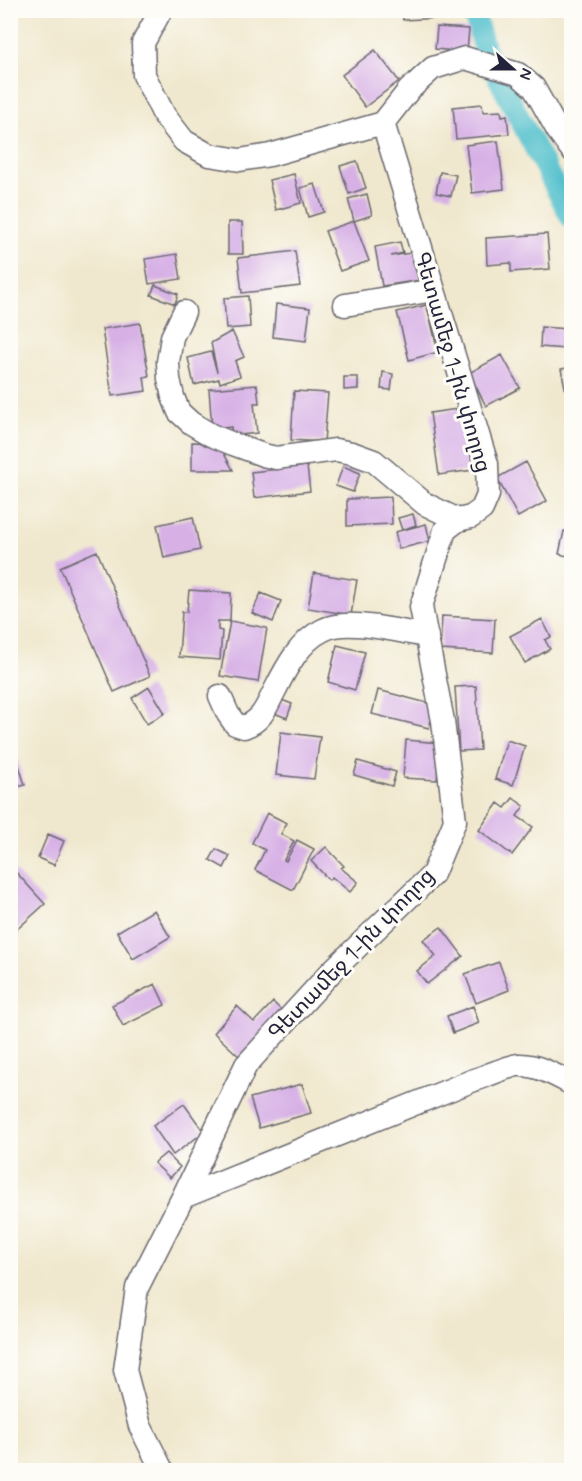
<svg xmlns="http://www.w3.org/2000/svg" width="582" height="1481" font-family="Mynerve,'Noto Sans Armenian',sans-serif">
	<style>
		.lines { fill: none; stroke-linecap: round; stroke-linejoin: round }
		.canal { stroke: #54c1cd; stroke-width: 22 }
		.building { fill: #d7b1e6 }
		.minor-casing { stroke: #6a676e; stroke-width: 25 }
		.minor { stroke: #fff; stroke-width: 22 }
		.labels { text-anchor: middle; stroke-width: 6; stroke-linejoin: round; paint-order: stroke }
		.street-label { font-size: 21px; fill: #22223b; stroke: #fdfcf7 }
	</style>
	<rect width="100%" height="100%" fill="#fdfcf7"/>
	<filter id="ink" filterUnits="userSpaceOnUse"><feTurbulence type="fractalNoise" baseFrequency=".0167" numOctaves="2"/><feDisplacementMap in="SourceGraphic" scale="12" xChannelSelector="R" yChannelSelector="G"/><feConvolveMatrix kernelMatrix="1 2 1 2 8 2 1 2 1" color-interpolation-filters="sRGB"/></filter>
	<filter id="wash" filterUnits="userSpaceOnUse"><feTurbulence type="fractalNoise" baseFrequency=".008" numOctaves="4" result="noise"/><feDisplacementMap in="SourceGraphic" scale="24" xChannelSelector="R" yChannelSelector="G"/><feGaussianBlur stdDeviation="1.35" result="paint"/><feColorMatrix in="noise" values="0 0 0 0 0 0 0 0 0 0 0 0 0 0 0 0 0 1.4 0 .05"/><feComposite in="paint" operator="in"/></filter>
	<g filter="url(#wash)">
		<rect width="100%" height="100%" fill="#f0e8ce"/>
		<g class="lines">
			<path class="canal" d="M 473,10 L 486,54 L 572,219"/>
		</g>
		<g id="blocks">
			<path class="building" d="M 402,10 L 440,10 L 441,18 L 403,20 Z
				M 437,27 L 469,29 L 467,52 L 435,49 Z
				M 375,50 L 399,81 L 365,107 L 342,75 Z
				M 572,56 L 572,88 L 570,88 L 565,57 Z
				M 482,104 L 483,112 L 501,111 L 502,116 L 507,115 L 509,134 L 456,139 L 453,107 Z
				M 498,141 L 504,189 L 472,193 L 466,145 Z
				M 357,161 L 366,188 L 349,194 L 340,166 Z
				M 440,172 L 456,175 L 451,196 L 436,193 Z
				M 294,174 L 301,203 L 276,210 L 269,180 Z
				M 315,184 L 324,212 L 308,217 L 300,188 Z
				M 367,194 L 372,215 L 354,221 L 348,199 Z
				M 354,221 L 369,261 L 340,271 L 325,231 Z
				M 228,222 L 242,222 L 243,254 L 228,254 Z
				M 547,234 L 550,269 L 511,272 L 511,263 L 487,265 L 486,238 Z
				M 400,242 L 403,253 L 391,256 L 417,252 L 421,280 L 382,286 L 375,247 Z
				M 295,251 L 300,286 L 242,293 L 238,258 Z
				M 177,254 L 181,279 L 149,284 L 145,259 Z
				M 155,285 L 178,294 L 175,304 L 151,295 Z
				M 248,296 L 250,327 L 226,329 L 224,298 Z
				M 276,304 L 310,308 L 306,341 L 273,337 Z
				M 427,305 L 438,352 L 409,360 L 397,312 Z
				M 140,323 L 149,376 L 144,377 L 146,391 L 112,396 L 102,329 Z
				M 541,327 L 568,329 L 566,349 L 540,347 Z
				M 232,331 L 244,357 L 235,361 L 240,376 L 220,383 L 219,379 L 194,385 L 188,358 L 211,352 L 217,372 L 211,343 Z
				M 502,355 L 520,388 L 486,406 L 469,373 Z
				M 572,367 L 572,405 L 569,406 L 561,369 Z
				M 383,372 L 393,374 L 391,390 L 381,389 Z
				M 344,377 L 358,377 L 358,389 L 344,390 Z
				M 257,385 L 259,403 L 254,403 L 257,433 L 232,436 L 231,427 L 212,429 L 209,389 Z
				M 294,391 L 328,393 L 324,442 L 291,440 Z
				M 464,408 L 473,470 L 439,475 L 430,413 Z
				M 192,442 L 218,443 L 233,470 L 192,470 Z
				M 526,462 L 547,501 L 518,517 L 497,478 Z
				M 307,466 L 310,491 L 254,498 L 251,472 Z
				M 343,466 L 360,473 L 353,492 L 336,486 Z
				M 391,497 L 392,524 L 347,526 L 347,499 Z
				M 413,514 L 416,525 L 402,530 L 398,518 Z
				M 193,517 L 200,550 L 164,558 L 157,525 Z
				M 426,524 L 430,541 L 399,549 L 395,532 Z
				M 564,531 L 572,532 L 572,557 L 559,554 Z
				M 97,551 L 150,676 L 114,692 L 60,567 Z
				M 314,573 L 357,580 L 351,615 L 308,608 Z
				M 189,590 L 231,593 L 230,621 L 267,628 L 258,682 L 220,676 L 230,621 L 218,621 L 218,630 L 222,631 L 220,660 L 179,657 L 182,612 L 187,612 Z
				M 261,593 L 281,601 L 273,622 L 252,613 Z
				M 442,616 L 495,619 L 493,653 L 440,650 Z
				M 542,619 L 551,637 L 545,640 L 550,649 L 525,663 L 510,636 Z
				M 337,645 L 365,652 L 355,690 L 328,682 Z
				M 476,686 L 480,750 L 459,751 L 455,687 Z
				M 149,687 L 165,713 L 147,724 L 132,698 Z
				M 378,690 L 435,705 L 429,728 L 372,714 Z
				M 279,699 L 292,704 L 287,718 L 274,713 Z
				M 281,732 L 320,737 L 314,779 L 276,775 Z
				M 10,736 L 25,785 L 10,789 Z
				M 406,740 L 440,743 L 437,780 L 403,778 Z
				M 507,740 L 525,746 L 513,785 L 495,779 Z
				M 358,761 L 396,772 L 392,786 L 354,775 Z
				M 513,798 L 524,806 L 517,816 L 533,827 L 512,855 L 479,830 L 498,803 L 505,808 Z
				M 267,813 L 287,823 L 281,834 L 294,841 L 284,860 L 286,861 L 297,840 L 314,849 L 293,890 L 255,870 L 265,850 L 252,843 Z
				M 48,834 L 64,841 L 54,865 L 38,858 Z
				M 326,847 L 344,866 L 341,868 L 358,882 L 350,892 L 332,877 L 329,880 L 311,861 Z
				M 216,849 L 230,856 L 224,868 L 210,860 Z
				M 13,869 L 45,904 L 14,932 L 10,929 L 10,871 Z
				M 154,910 L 170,937 L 133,959 L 117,932 Z
				M 441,927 L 463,956 L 427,984 L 417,971 L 436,956 L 423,940 Z
				M 499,962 L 509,990 L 476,1003 L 465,974 Z
				M 155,984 L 165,1005 L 123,1026 L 112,1005 Z
				M 273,1002 L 284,1013 L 242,1059 L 214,1033 L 237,1006 L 254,1022 Z
				M 473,1006 L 479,1023 L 453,1033 L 447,1016 Z
				M 302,1084 L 311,1113 L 259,1128 L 250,1098 Z
				M 184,1104 L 204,1132 L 173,1155 L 153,1126 Z
				M 166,1153 L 180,1167 L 170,1178 L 154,1163 Z"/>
		</g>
	</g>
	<g filter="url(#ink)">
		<use href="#blocks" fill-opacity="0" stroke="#6a676e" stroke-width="1.5"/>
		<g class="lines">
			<defs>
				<path id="minor" d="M 161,10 L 143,43 L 144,75 L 164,115 L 184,141 L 209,155 L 240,160 L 270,155 L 383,123
					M 383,123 L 409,90 L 433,68 L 465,58 L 518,74 L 534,88 L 558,131 L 572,150
					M 345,305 L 434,290
					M 184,312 L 172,337 L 168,362 L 169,379 L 173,397 L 179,412 L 191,423 L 211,435 L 233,444 L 263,455 L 276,458 L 336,450 L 352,453 L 374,461 L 425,504 L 458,520
					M 220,696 L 228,714 L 235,724 L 244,727 C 263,720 266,707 275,690 C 286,668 300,641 323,630 C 347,617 400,632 427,636
					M 183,1197 L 474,1080 C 484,1077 511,1065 519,1065 C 536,1064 557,1076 572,1084
					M 162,1470 L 140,1426 L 125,1370 L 137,1288 L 183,1197 L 246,1065 L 333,970 L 433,874 L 455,821 L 443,721 L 421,607 L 445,530 L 458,520 L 471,517 L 482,509 L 488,495 L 487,464 L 383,123"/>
			</defs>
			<use href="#minor" class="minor-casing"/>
			<use href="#minor" class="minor"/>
		</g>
	</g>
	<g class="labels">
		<g class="street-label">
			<text transform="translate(453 362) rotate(74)" y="7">Գետամեջ 1-ին փողոց</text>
			<text transform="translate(351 954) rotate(-46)" y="7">Գետամեջ 1-ին փողոց</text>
		</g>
	</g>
	<rect width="582" height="1481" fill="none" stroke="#fdfcf7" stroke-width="36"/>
	<g transform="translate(513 69) rotate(111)" stroke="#fdfcf7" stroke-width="4.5" paint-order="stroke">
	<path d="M0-4.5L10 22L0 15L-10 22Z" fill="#22223b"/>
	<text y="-9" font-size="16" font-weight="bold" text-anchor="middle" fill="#22223b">N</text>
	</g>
</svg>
